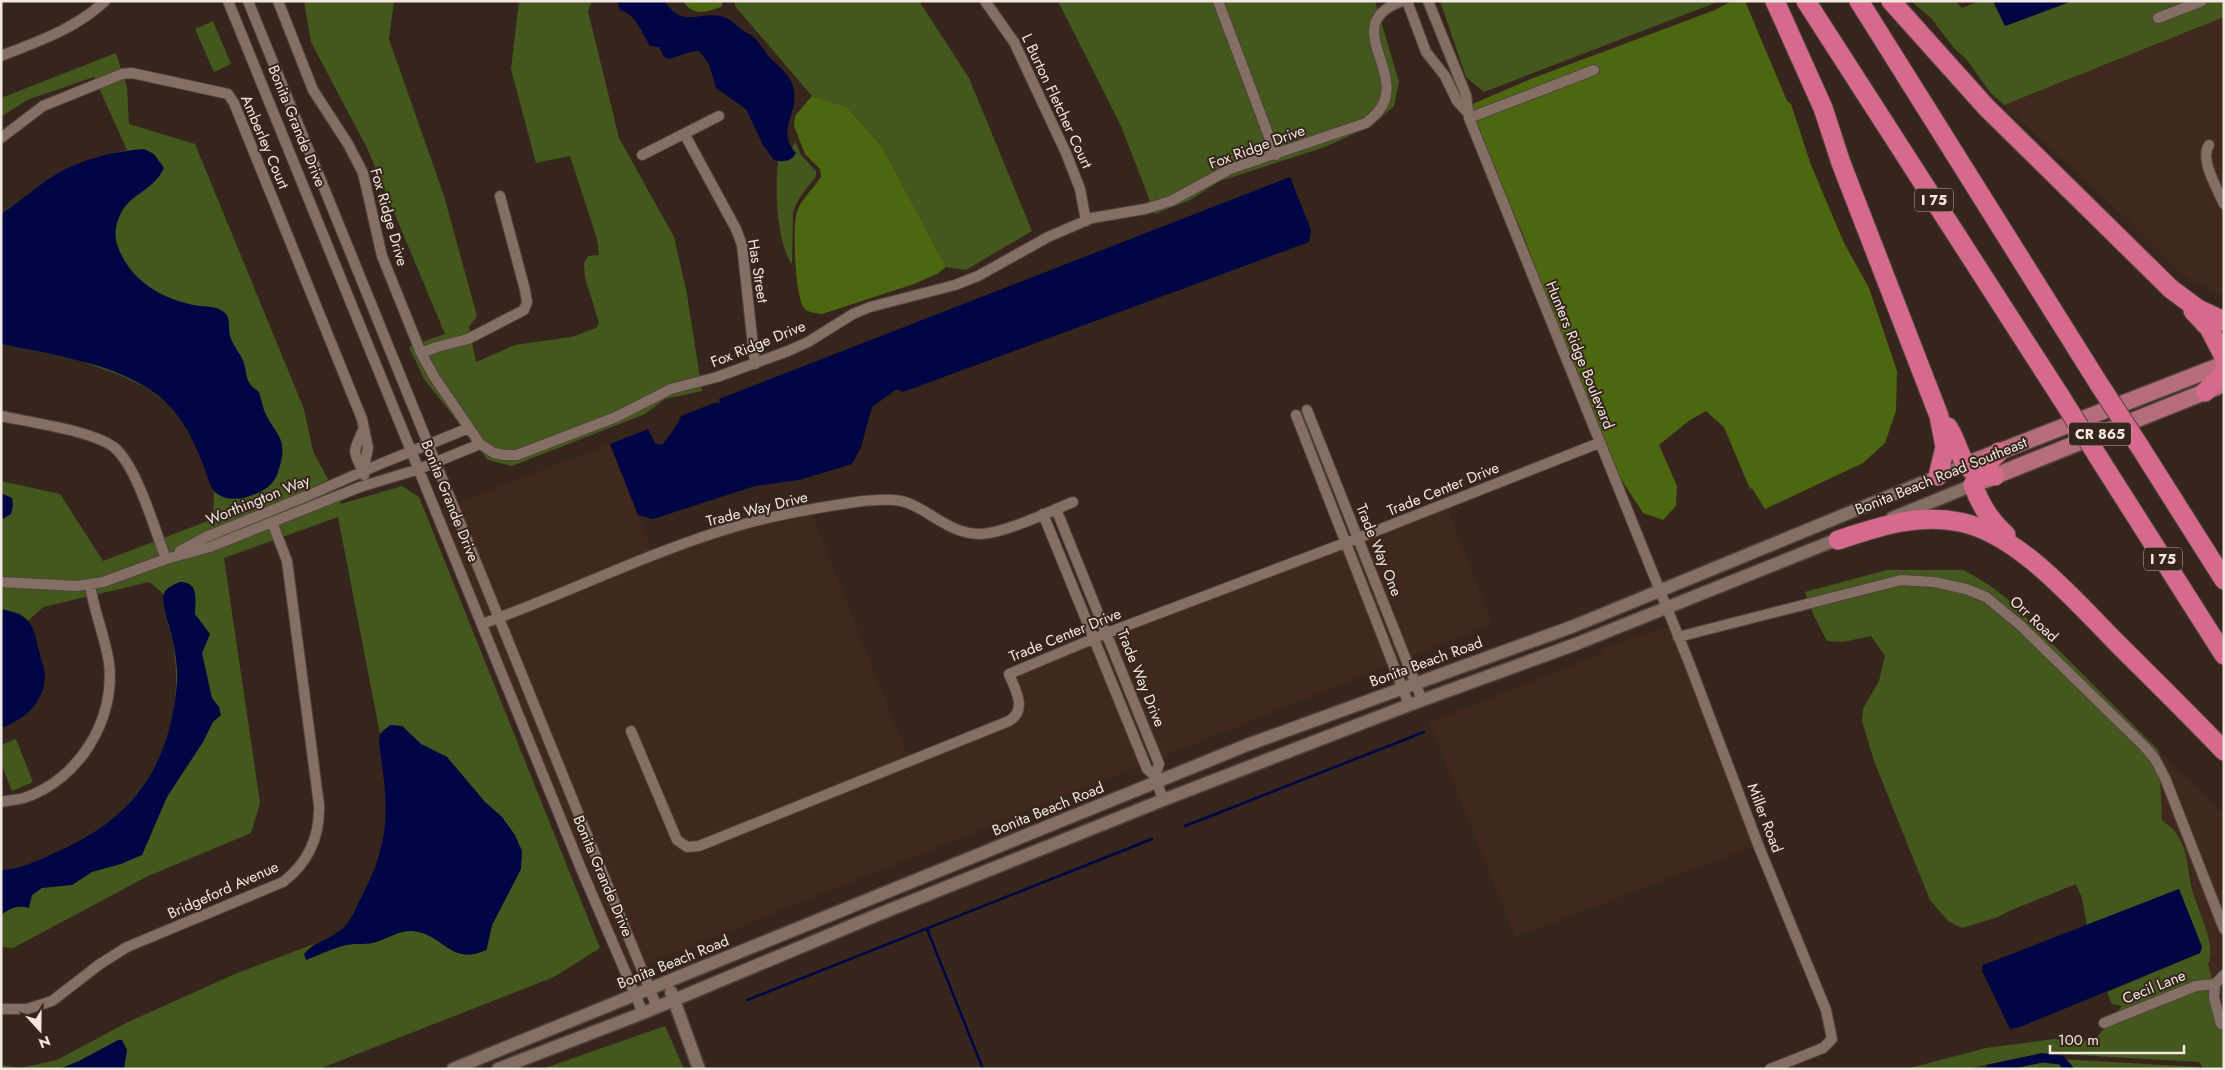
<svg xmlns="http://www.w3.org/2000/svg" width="2225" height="1070" font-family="Jost,sans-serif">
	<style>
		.built { fill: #40281c }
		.green { fill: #44581d }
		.forest { fill: #4c670f }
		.water { fill: #000643 }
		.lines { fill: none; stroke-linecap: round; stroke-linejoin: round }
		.stream { stroke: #000643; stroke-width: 2.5 }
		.canal { stroke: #000643; stroke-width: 9 }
		.minor-casing { stroke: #50423b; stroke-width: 12 }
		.tertiary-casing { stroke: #50423b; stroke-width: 15 }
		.primary-casing { stroke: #50423b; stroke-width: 19 }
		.motorway-casing { stroke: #50423b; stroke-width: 21 }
		.minor { stroke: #846f65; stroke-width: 10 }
		.tertiary { stroke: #846f65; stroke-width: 12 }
		.primary { stroke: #b56c7d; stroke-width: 16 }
		.motorway { stroke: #d66a8d; stroke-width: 19 }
		.motorway-bridge-casing { stroke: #50423b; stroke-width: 21; stroke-linecap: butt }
		.motorway-bridge { stroke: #d66a8d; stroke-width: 19 }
		.labels { text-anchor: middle; stroke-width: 4; stroke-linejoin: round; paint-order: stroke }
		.shield { fill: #36251c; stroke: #baada6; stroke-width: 1 }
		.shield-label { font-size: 14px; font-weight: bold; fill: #f3e7e1 }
		.street-label { font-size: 15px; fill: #f3e7e1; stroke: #36251c }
	</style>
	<rect width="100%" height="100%" fill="#36251c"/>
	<path class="built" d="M 2224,17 L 2224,295 L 2218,294 L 2184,276 L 2131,223 L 2004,105 Z
		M 610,444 L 653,554 L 810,510 L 910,761 L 1015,713 L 1013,687 L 1018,674 L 1106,636 L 1447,506 L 1492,624 L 626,973 L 439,510 Z
		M 1668,627 L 1758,845 L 1515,937 L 1429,722 L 1603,653 L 1599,650 L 1640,635 Z
		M 2159,751 L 2224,814 L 2224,1023 L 2208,964 L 2208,936 L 2191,884 L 2190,869 L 2176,832 L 2162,820 Z"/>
	<path class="green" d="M 304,1 L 394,1 L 389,39 L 444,196 L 477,316 L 469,327 L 476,362 L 515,345 L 571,337 L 596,328 L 599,323 L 585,278 L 584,264 L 588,256 L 599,255 L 597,239 L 570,156 L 536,163 L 511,69 L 519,1 L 592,1 L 588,11 L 619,138 L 674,237 L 687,294 L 702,391 L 665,399 L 645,414 L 512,466 L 488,460 L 424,379 L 409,347 L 445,334 L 367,148 L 311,42 Z
		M 735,1 L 919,1 L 969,78 L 1032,231 L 966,270 L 946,267 L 883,148 L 847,107 L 812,96 L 735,6 Z
		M 1058,1 L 1375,1 L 1399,82 L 1394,106 L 1373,125 L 1325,147 L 1220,181 L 1190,200 L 1155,214 L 1121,126 Z
		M 1440,1 L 1720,1 L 1484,92 L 1466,77 Z
		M 1911,1 L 1956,1 L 1962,8 L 1980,1 L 1993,1 L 2005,26 L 2072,1 L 2224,1 L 2224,17 L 2004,105 L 1990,92 L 1967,60 L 1954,48 L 1931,18 Z
		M 213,21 L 231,64 L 214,72 L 195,29 Z
		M 116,53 L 127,88 L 129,124 L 195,144 L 304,409 L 313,451 L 341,504 L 402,486 L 419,497 L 600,948 L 554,977 L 319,1069 L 1,1069 L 1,1065 L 20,1068 L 57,1060 L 126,1023 L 235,974 L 314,944 L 308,950 L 306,959 C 319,955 333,948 346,945 C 356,943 366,945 376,942 C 389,938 399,929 413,931 C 444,934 450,966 487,950 L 492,925 L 521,869 L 502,817 L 485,802 L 447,757 L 421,744 L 402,726 L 384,729 L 380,734 L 338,517 L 224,558 L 260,803 L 251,833 L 146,877 L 13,948 L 1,947 L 1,870 C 22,869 44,858 62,850 C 147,811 188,735 173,643 C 170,630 165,618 164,606 C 163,602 164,597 163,594 C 160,590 153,585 149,582 L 43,607 L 28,621 L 21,614 L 1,609 L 1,481 L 60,494 L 103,561 L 213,519 L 214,491 L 193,439 L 174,409 L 147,388 L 120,375 L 78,360 L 1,344 L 1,214 L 58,173 L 80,163 L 127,150 L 94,77 L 27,100 L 1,117 L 1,98 Z
		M 795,141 L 801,155 L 816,171 L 816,176 L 800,197 L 793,211 L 792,265 C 776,239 775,191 778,161 L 782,162 L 792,148 Z
		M 1887,570 L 1964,570 L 1989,585 L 2010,601 L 2159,751 L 2162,820 C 2166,824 2173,828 2176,833 C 2187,848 2188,868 2191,885 C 2195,905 2218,946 2208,964 L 2224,1023 L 2224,1069 L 2204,1069 L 2199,1062 L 2042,1053 L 1965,1069 L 1906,1069 L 1986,1048 L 2054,1039 L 2094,1041 L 2122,1006 L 2112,1004 L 2107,992 L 2200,953 L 2202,947 L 2179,889 L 2087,925 L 2082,898 L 2076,884 L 2009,911 L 1998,917 L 1962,928 L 1948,921 L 1930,900 L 1874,761 L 1862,721 L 1863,709 L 1879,681 L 1885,656 L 1871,636 L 1843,642 L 1827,641 L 1814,616 L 1805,592 Z
		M 16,739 L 33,782 L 12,791 L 1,764 L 1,745 Z
		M 665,1026 L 684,1069 L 543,1069 L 545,1068 Z
		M 2042,1058 L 2199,1067 L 2200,1069 L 1987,1069 Z"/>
	<path class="forest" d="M 683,1 L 723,1 L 721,7 C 706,12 693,17 683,1 Z
		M 1732,1 L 1745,1 L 1787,101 L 1791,104 L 1811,165 L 1844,243 L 1869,288 L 1897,371 L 1896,411 L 1885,443 L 1863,463 L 1765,509 L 1752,488 L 1750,489 L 1724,427 L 1706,411 L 1690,420 L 1659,445 L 1677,486 L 1676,506 L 1663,520 L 1643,513 L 1608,459 L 1522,232 L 1478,134 L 1468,106 L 1533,78 L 1715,10 Z
		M 812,96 L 847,107 L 883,148 L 946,267 L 937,274 L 914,284 L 822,314 C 816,313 808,313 804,308 C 795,297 792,226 797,212 C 801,199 813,189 821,177 L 820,169 L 805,154 L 794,126 L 795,116 Z"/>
	<path class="water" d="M 617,1 L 664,1 C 684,31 702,8 726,18 C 733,21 736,25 741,29 C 744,32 748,33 751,35 C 758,40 763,49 768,56 C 774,62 782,68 787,75 C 810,107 771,126 796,153 C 792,162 782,162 774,160 L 763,145 L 746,109 L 716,88 L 709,64 L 699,51 L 691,52 L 669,59 L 664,57 L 659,47 L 650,46 C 642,33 636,14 620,10 Z
		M 1993,1 L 2072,1 L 2005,26 Z
		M 144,149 L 154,154 L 164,168 C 162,172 159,177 156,180 C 145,192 131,196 122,211 C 114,226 113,239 121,254 C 135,283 162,298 193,305 C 203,307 218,305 226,314 C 231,321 228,329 230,336 C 233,346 241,354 244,363 C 248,378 245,382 259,392 C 261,398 262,404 264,410 C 275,436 289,436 279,469 C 277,476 274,482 268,487 C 254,497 229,505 215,492 C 209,486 206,471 203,464 C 189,430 179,410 149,389 C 108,362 48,354 1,344 L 1,214 C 21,201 38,185 58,173 C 83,159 115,151 144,149 Z
		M 1290,177 L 1311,230 L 1309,242 L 903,392 L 897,389 L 872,407 L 861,447 L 852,464 L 799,480 L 755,486 L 653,519 L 638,515 L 610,444 L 648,429 L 655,443 L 662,445 C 666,441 680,421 681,416 L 714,403 L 720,403 L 719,399 Z
		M 1,493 L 12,498 L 13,506 L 11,514 L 1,520 Z
		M 179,582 C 200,582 195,599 195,614 L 210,634 L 202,653 L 212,698 L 219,707 L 221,715 L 213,722 L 203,742 L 167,797 L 142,855 L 121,864 L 92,872 L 72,885 L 42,888 L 32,895 L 29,908 C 17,905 11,908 1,915 L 1,870 C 21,869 41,859 59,851 C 134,817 170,766 177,683 C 178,667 175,649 171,634 C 168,622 163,609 163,597 C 164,588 172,586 179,582 Z
		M 1,609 C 30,615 33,623 39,651 C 41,659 45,670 45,678 C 43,703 24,720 1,728 Z
		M 390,725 L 402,726 L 421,744 L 447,757 L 485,802 L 502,817 L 515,835 L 522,851 L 521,869 L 492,925 L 486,950 C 450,966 444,934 413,931 C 399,930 389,938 376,942 C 366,945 356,943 346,945 C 333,948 319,955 306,960 L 304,954 C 315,941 333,939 345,926 C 352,919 357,905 362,896 C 392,839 388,805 379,743 L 380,734 Z
		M 2179,889 L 2202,947 L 2200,953 L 2020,1027 L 2010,1029 L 1982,971 L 1983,965 Z
		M 118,1040 L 122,1040 L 127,1050 L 124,1069 L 59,1069 L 79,1061 Z"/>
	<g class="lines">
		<path class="stream" d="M 1185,826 L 1424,732
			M 927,929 L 983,1069
			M 747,1000 L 1152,839"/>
		<path class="canal" d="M 1990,1069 L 2042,1058 L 2061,1060 L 2069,1069"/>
		<defs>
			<path id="minor" d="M 228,1 L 582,871 L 643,1013
				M 248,1 L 657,1007
				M 278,1 L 313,90 L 348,144 L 363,173 L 382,256 L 421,353 L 435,378 L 480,444 L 494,453 L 504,455 L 517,455 L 616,417 L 671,389 L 717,377 L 788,351 L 808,342 L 853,314 L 870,307 L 955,285 L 978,276 L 1048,237 L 1092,218 L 1145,209 L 1171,201 L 1230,169 L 1366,123 C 1374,116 1382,110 1385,99 C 1396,63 1344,22 1402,1
				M 985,1 L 1014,42 L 1066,153 L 1080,189 L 1086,221
				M 1218,1 L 1276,155
				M 1407,1 L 1426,52 L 1445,76 L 1457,101 L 1467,112
				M 1428,1 L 1466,95 L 1469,118 L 1690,665 L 1759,847 L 1826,1010 L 1832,1039 L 1823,1048 L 1770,1069
				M 2158,18 L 2202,1
				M 1,56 C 39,41 75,29 105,1
				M 1469,118 L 1594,70
				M 685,135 L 736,229 L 742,245 L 755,364
				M 1,138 L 43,106 L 122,74 L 132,73 L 228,94 L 234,103 L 362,419 L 368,448 L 363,472
				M 2209,145 C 2199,159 2218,190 2224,204
				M 642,155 L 719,116
				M 421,353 L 437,347 L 468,339 L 524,310 L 527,302 L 525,290 L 500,196
				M 1307,410 L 1422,700
				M 1296,415 L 1409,705
				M 1,416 C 30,422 94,431 115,448 C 138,469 154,528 166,559
				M 363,430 C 350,458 355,450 364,475
				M 1056,509 L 1159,764 L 1155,776
				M 1043,514 L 1147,769 L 1155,776 L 1163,800
				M 180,551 L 206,537 L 307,496 L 380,464 L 469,428
				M 1,582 L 77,586 L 103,582 L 166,559 L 210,547 L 360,487 L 419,469 L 480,444
				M 482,624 C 568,593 649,552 737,526 C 777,514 821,507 863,501 C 878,500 894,498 908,503 C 933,513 951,534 980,534 C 1006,533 1048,512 1073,502
				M 1678,637 L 1901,580 L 1934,582 L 1966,589 L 1986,597 L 2020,625 L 2145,747 L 2155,759 L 2165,778 L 2224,929
				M 631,731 L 677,840 L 687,847 L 699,846 L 1009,721 C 1028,710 1015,689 1009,674 L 1107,633 L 1358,538 L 1599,443
				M 1,802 C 9,800 17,800 24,798 C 79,780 116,719 109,663 C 105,636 94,612 90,585
				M 1,1009 L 27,1009 L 52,1001 L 100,964 L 127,947 L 283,882 C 309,862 320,837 319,805 L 287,561 L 272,522
				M 2104,1023 L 2196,986 L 2215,984
				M 2221,1024 L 2214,998 L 2215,984 L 2224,975"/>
			<path id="tertiary" d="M 1892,518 L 1973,485
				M 671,992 L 699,1069
				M 453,1069 L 1247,745 L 1574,626 L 1965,465
				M 498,1069 L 643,1013 L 877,915 L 1163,800 L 1409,705 L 1576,644 L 1843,537"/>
			<path id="primary" d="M 1965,465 L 2224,364
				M 1985,480 L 2217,387"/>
			<path id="motorway" d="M 1775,1 L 1823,108 L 1841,163 L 1939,416 L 1945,447 L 1938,476
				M 1806,1 L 2062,399
				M 1859,1 L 2099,384
				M 1891,1 L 1986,107 L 2171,289 L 2198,309 L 2224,321
				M 2193,311 L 2209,328 L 2224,357
				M 2205,392 L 2221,376 L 2224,370
				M 1948,427 C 1964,452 1958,476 1995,476
				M 2140,447 L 2224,580
				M 1999,452 L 1984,466 L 1973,485 C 1981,506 1990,520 2006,535
				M 2102,463 L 2224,655
				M 1838,540 C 1878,527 1918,513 1960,522 C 2019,534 2076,602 2117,643 C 2153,679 2189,714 2224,751"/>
		</defs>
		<use href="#minor" class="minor-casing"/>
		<use href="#tertiary" class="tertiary-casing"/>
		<use href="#primary" class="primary-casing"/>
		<use href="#motorway" class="motorway-casing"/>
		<use href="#minor" class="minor"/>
		<use href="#tertiary" class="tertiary"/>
		<use href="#primary" class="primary"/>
		<use href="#motorway" class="motorway"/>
		<defs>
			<path id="motorway-bridge" d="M 2099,384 L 2140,447
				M 2062,399 L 2102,463"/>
		</defs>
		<use href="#motorway-bridge" class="motorway-bridge-casing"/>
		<use href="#motorway-bridge" class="motorway-bridge"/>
	</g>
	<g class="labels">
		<g class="shield">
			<rect x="1915" y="188.5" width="38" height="23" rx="4"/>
			<rect x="2069" y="422.5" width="62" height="23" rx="4"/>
			<rect x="2144" y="547.5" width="38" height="23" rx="4"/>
		</g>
		<g class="shield-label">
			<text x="1934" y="205">I 75</text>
			<text x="2100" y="439">CR 865</text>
			<text x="2163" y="564">I 75</text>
		</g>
		<g class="street-label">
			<text transform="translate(1057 101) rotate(65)" y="5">L Burton Fletcher Court</text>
			<text transform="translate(297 126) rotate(68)" y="5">Bonita Grande Drive</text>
			<text transform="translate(265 142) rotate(67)" y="5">Amberley Court</text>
			<text transform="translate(1257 147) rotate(-20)" y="5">Fox Ridge Drive</text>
			<text transform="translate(389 217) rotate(74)" y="5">Fox Ridge Drive</text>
			<text transform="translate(758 271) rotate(81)" y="5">Has Street</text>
			<text transform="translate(758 344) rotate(-22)" y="5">Fox Ridge Drive</text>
			<text transform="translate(1580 355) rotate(68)" y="5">Hunters Ridge Boulevard</text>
			<text transform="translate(1941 476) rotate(-22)" y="5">Bonita Beach Road Southeast</text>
			<text transform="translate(1443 489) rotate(-22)" y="5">Trade Center Drive</text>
			<text transform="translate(258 500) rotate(-22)" y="5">Worthington Way</text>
			<text transform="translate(450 501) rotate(68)" y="5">Bonita Grande Drive</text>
			<text transform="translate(757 509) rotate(-14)" y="5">Trade Way Drive</text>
			<text transform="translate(1379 550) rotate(68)" y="5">Trade Way One</text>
			<text transform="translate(2034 619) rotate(43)" y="5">Orr Road</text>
			<text transform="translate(1065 635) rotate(-22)" y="5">Trade Center Drive</text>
			<text transform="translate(1426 662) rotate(-20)" y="5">Bonita Beach Road</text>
			<text transform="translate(1141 678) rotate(68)" y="5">Trade Way Drive</text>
			<text transform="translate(1048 809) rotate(-22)" y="5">Bonita Beach Road</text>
			<text transform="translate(1765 818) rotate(69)" y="5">Miller Road</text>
			<text transform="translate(603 876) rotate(67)" y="5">Bonita Grande Drive</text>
			<text transform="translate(223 890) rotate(-24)" y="5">Bridgeford Avenue</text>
			<text transform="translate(673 962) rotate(-22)" y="5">Bonita Beach Road</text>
			<text transform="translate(2154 987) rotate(-22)" y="5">Cecil Lane</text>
		</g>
	</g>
	<rect width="2225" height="1070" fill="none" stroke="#f3e7e1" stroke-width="5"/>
	<g transform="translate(40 1030) rotate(159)" stroke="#36251c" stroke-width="4" paint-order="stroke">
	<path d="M0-4L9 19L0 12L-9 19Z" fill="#f3e7e1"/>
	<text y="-8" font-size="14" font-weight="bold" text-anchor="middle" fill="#f3e7e1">N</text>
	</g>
	<path d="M2050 1045v8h134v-8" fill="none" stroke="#f3e7e1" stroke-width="2.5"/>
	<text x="2058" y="1045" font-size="15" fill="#f3e7e1" stroke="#36251c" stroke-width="4" paint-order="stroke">100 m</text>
</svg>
